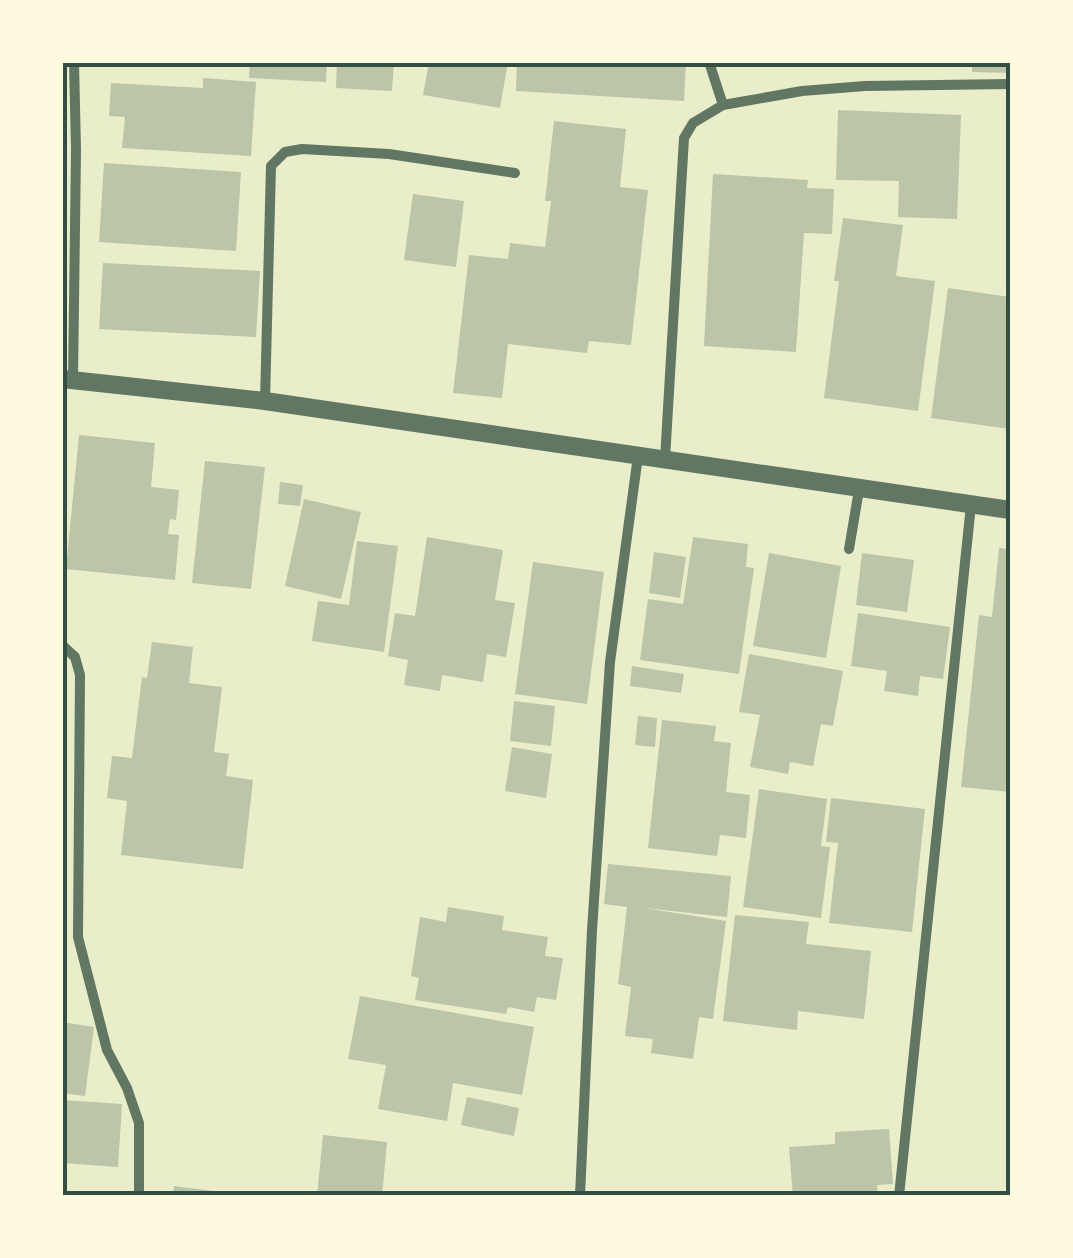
<svg xmlns="http://www.w3.org/2000/svg" width="1073" height="1258" font-family="Raleway,sans-serif">
	<style>
		.building { fill: #bcc5a7 }
		.lines { fill: none; stroke-linecap: round; stroke-linejoin: round }
		.minor { stroke: #617663; stroke-width: 10 }
		.tertiary { stroke: #617663; stroke-width: 18 }
		.neatline { fill: none; stroke: #344e41; stroke-width: 4 }
	</style>
	<rect width="100%" height="100%" fill="#e9edc9"/>
	<path class="building" d="M 250,62 L 327,62 L 326,82 L 249,78 Z
		M 337,62 L 394,62 L 392,91 L 336,88 Z
		M 429,62 L 508,62 L 500,108 L 423,95 Z
		M 517,62 L 686,62 L 684,101 L 516,91 Z
		M 972,62 L 1010,62 L 1010,73 L 972,72 Z
		M 203,78 L 256,82 L 251,156 L 122,148 L 125,117 L 109,116 L 111,83 L 203,88 Z
		M 838,110 L 961,115 L 957,219 L 898,217 L 899,181 L 836,180 Z
		M 554,121 L 626,129 L 620,187 L 648,190 L 631,345 L 589,341 L 587,353 L 508,344 L 502,398 L 453,393 L 469,255 L 508,259 L 510,243 L 545,247 L 551,201 L 545,201 Z
		M 104,163 L 241,172 L 236,251 L 99,242 Z
		M 713,174 L 808,180 L 807,188 L 834,189 L 832,234 L 804,233 L 796,352 L 704,346 Z
		M 413,194 L 464,201 L 456,267 L 404,260 Z
		M 843,218 L 903,225 L 896,276 L 935,281 L 918,411 L 824,398 L 839,281 L 834,281 Z
		M 103,263 L 260,271 L 256,337 L 99,329 Z
		M 948,288 L 1010,297 L 1010,429 L 931,418 Z
		M 79,435 L 155,443 L 151,487 L 179,490 L 176,520 L 170,519 L 168,534 L 179,535 L 175,580 L 66,569 Z
		M 205,461 L 265,467 L 251,589 L 192,583 Z
		M 280,482 L 303,485 L 300,506 L 278,504 Z
		M 304,499 L 361,512 L 341,599 L 285,586 Z
		M 427,537 L 503,550 L 495,600 L 515,603 L 506,657 L 487,654 L 483,682 L 442,675 L 440,691 L 404,685 L 408,660 L 388,656 L 395,613 L 415,616 Z
		M 693,537 L 748,544 L 746,567 L 754,568 L 739,674 L 640,660 L 648,599 L 683,604 Z
		M 357,541 L 398,546 L 384,652 L 312,641 L 318,601 L 349,605 Z
		M 999,548 L 1010,549 L 1010,792 L 961,787 L 979,615 L 992,617 Z
		M 654,552 L 686,557 L 680,598 L 649,593 Z
		M 769,553 L 841,566 L 826,658 L 753,646 Z
		M 862,553 L 914,560 L 907,612 L 856,605 Z
		M 533,562 L 604,572 L 587,704 L 515,694 Z
		M 858,613 L 950,627 L 943,679 L 920,676 L 918,696 L 884,691 L 887,671 L 851,666 Z
		M 152,642 L 193,647 L 189,683 L 222,687 L 214,752 L 229,754 L 226,776 L 253,780 L 243,869 L 121,855 L 127,801 L 107,798 L 112,756 L 132,758 L 142,677 L 147,678 Z
		M 749,654 L 843,671 L 833,726 L 821,724 L 813,766 L 790,762 L 788,774 L 750,767 L 760,715 L 739,712 Z
		M 632,666 L 684,674 L 681,693 L 630,686 Z
		M 514,701 L 555,706 L 551,746 L 510,741 Z
		M 638,716 L 657,718 L 655,747 L 635,745 Z
		M 662,720 L 716,726 L 714,741 L 731,743 L 726,792 L 750,795 L 746,838 L 720,835 L 717,856 L 648,848 Z
		M 512,747 L 552,754 L 546,798 L 505,791 Z
		M 759,789 L 827,799 L 821,846 L 830,847 L 821,918 L 743,907 Z
		M 831,798 L 925,809 L 912,932 L 829,923 L 838,843 L 826,842 Z
		M 608,864 L 731,876 L 727,917 L 644,908 L 726,921 L 713,1019 L 699,1017 L 693,1059 L 651,1053 L 653,1039 L 625,1036 L 631,987 L 618,984 L 627,907 L 604,904 Z
		M 448,907 L 504,916 L 502,930 L 548,937 L 545,956 L 563,958 L 556,1000 L 537,997 L 534,1012 L 508,1007 L 506,1014 L 415,1000 L 419,978 L 411,976 L 420,917 L 446,922 Z
		M 735,915 L 809,922 L 806,944 L 871,951 L 864,1019 L 798,1011 L 797,1030 L 723,1021 Z
		M 360,996 L 534,1027 L 522,1095 L 453,1083 L 447,1121 L 378,1109 L 386,1065 L 348,1059 Z
		M 62,1022 L 94,1027 L 85,1096 L 62,1093 Z
		M 467,1097 L 519,1108 L 514,1136 L 461,1125 Z
		M 62,1100 L 122,1104 L 118,1167 L 62,1163 Z
		M 889,1129 L 893,1184 L 877,1185 L 878,1196 L 793,1196 L 789,1147 L 835,1144 L 835,1132 Z
		M 323,1135 L 387,1142 L 382,1196 L 317,1196 Z
		M 174,1186 L 229,1193 L 229,1196 L 173,1196 Z"/>
	<g class="lines">
		<path class="minor" d="M 709,62 L 723,105
			M 73,380 L 76,150 L 74,62
			M 265,401 L 271,166 L 285,152 L 302,149 L 389,154 L 515,173
			M 665,459 L 684,138 L 693,123 L 723,105 L 802,91 L 865,86 L 1010,84
			M 849,549 L 859,490
			M 62,645 L 75,657 L 80,675 L 78,937 L 107,1050 L 127,1088 L 139,1123 L 139,1196
			M 580,1196 L 592,930 L 610,662 L 638,456
			M 899,1196 L 971,505"/>
		<path class="tertiary" d="M 62,379 L 265,401 L 1010,510"/>
	</g>
	<rect width="1073" height="1258" fill="none" stroke="#fefae0" stroke-width="130"/>
	<rect x="65" y="65" width="943" height="1128" class="neatline"/>
</svg>
